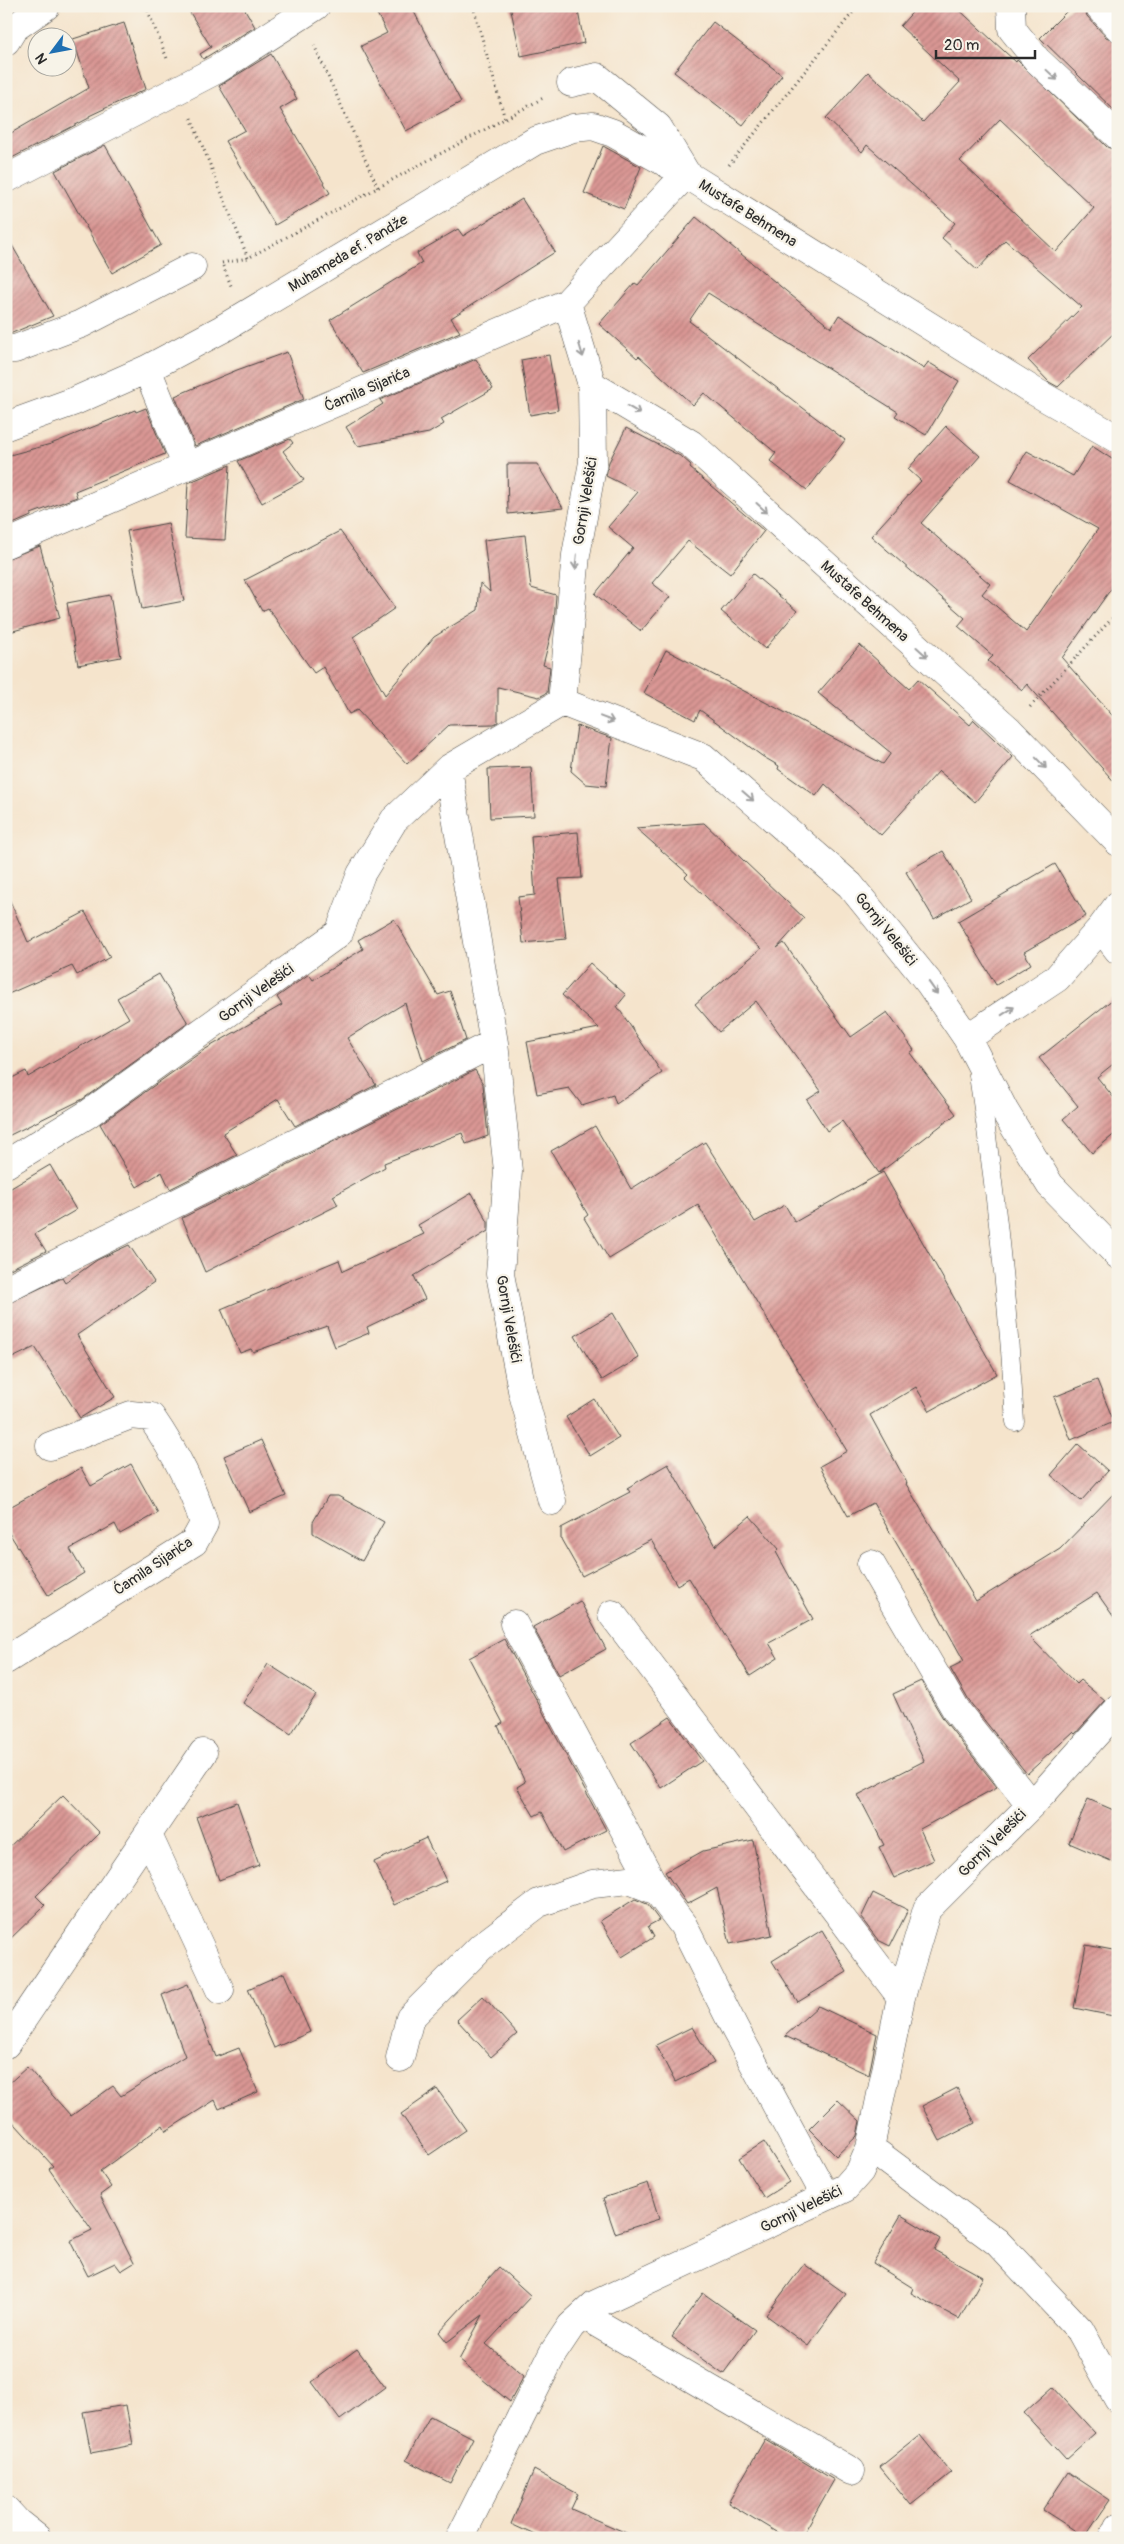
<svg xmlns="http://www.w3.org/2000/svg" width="1124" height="2544" font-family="Pangolin,sans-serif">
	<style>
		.building { fill: url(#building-hatch); fill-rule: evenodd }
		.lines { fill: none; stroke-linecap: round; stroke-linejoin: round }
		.lane-casing { stroke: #494743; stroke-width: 19 }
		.street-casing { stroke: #494743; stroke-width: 29 }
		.path { stroke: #494743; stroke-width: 3; stroke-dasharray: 1 4; stroke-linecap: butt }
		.lane { stroke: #fff; stroke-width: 18 }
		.street { stroke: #fff; stroke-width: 28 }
		.oneway { stroke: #a0a0a0 }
		.labels { text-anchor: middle; stroke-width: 4.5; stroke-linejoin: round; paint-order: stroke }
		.street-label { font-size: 15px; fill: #2b2b2b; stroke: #f7f3e8 }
	</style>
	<defs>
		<pattern id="building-hatch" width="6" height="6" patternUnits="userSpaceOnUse" patternTransform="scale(1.25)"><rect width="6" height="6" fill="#da9794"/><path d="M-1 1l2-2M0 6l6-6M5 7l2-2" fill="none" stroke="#b17b79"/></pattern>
	</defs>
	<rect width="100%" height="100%" fill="#f7f3e8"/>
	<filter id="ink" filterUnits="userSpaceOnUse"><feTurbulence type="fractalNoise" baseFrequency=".02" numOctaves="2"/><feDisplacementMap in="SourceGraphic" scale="10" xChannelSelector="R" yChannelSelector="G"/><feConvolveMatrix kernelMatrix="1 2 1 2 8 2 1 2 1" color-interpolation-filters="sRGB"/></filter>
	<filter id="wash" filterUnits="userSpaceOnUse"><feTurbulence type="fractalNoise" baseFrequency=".0096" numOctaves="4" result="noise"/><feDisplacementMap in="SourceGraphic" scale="20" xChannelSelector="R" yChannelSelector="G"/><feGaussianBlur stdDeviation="1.12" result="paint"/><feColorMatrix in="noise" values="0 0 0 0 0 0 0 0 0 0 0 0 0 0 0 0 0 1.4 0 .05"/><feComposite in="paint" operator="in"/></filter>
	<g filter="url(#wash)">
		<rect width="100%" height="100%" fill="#f5e4cc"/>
		<g id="blocks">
			<path class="building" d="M 186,6 L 243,6 L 255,27 L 203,59 L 200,54 L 211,47 Z
				M 373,6 L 411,6 L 461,102 L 406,131 L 361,46 L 387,33 Z
				M 510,6 L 577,6 L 584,43 L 521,56 Z
				M 918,6 L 955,6 L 1016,62 L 1017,60 L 1107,147 L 1118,151 L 1118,329 L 1058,387 L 1049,382 L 1028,360 L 1082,307 L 1005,240 L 977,270 L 942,238 L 955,223 L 867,145 L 862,152 L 826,118 L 868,72 L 923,122 L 960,82 L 900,26 ZM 1000,119 L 1094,208 L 1056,252 L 960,161 Z
				M 1072,6 L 1083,6 L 1087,16 L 1106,37 L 1118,42 L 1118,114 L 1040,38 Z
				M 713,22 L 782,75 L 743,125 L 674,72 Z
				M 124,23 L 146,89 L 89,116 L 89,118 L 6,161 L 6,136 L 89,88 L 73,39 Z
				M 271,54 L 297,99 L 280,109 L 330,193 L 275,225 L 225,141 L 245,130 L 219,86 Z
				M 105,145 L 161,245 L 112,273 L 55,171 Z
				M 603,146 L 641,167 L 624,209 L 584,193 Z
				M 522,199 L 555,252 L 451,318 L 460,332 L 363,373 L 330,320 L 422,263 L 417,253 L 458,229 L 463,236 Z
				M 696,217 L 831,328 L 839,315 L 924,369 L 928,362 L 959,381 L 926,435 L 895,416 L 898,412 L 708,293 L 689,321 L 845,440 L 807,490 L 770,461 L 776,453 L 704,393 L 693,405 L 639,356 L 637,358 L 599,324 L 635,283 L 638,285 Z
				M 6,235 L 53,316 L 12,333 L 6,333 Z
				M 287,352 L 304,399 L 195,446 L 175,396 L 237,370 Z
				M 549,355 L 558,410 L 530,415 L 521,360 Z
				M 476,359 L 493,389 L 441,419 L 444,424 L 429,433 L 358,446 L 346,427 L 383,404 L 380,400 Z
				M 146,408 L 165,454 L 75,491 L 77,497 L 31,514 L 31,516 L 6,527 L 6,456 L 51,444 L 135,410 L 136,412 Z
				M 946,426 L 980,456 L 921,523 L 990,584 L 982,594 L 1026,632 L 1098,529 L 1010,480 L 1027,451 L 1073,476 L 1092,446 L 1118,463 L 1118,579 L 1062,658 L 1118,722 L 1118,786 L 1027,684 L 1022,690 L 988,661 L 993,656 L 958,626 L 965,618 L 871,536 L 921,481 L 908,469 Z
				M 626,428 L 682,457 L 691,465 L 690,468 L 764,531 L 730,574 L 688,541 L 652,583 L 670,597 L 641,631 L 595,594 L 633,548 L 608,527 L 638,492 L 606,476 L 609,462 Z
				M 290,439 L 293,443 L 283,451 L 304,480 L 262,503 L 238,461 Z
				M 507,464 L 537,464 L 563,508 L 508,514 Z
				M 230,465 L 225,540 L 185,538 L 188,483 Z
				M 168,523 L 184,601 L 142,609 L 127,531 Z
				M 340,531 L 395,608 L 353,637 L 385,695 L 434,637 L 478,610 L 480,583 L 490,592 L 484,540 L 525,535 L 531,588 L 556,595 L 554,622 L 543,665 L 550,667 L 547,693 L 539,697 L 498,687 L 498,722 L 494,724 L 449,725 L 407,764 L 357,710 L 349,714 L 323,667 L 314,673 L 268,608 L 262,611 L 245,580 Z
				M 40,546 L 60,618 L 6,633 L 6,559 Z
				M 753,574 L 797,611 L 765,649 L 721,611 Z
				M 110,595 L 121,657 L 78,665 L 67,603 Z
				M 860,645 L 909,689 L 918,679 L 970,725 L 974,720 L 1013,757 L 975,802 L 939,771 L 881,835 L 825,784 L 816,796 L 778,769 L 779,766 L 762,756 L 700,710 L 695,720 L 644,693 L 666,650 L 883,764 L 891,753 L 818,693 Z
				M 577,726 L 612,738 L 606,786 L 586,784 L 571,771 Z
				M 531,767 L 534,816 L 490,818 L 488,769 Z
				M 704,823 L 804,918 L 777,948 L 784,943 L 851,1037 L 887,1012 L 914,1050 L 910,1053 L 956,1114 L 879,1173 L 842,1121 L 827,1131 L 807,1100 L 821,1091 L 756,1001 L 719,1032 L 695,1004 L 761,949 L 685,877 L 688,874 L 636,828 Z
				M 578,832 L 582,878 L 559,879 L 566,939 L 523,943 L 518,897 L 535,895 L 531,836 Z
				M 943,851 L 971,898 L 934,919 L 906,872 Z
				M 1055,864 L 1086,916 L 1024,952 L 1031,964 L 996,985 L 958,921 Z
				M 6,892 L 28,942 L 85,912 L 110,957 L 77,975 L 72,966 L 6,995 Z
				M 394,919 L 438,995 L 450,991 L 466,1040 L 423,1061 L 405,1003 L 347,1038 L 376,1085 L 295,1126 L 278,1099 L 223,1133 L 237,1155 L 170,1189 L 162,1172 L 137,1187 L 100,1124 L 204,1050 L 282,1005 L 277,997 L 309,974 L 313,980 L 363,949 L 358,940 Z
				M 590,963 L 626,995 L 617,1006 L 662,1073 L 616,1104 L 613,1095 L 582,1105 L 569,1088 L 537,1094 L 527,1042 L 599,1028 L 562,995 Z
				M 159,974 L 188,1023 L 83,1099 L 6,1137 L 6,1081 L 26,1071 L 28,1077 L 129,1018 L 117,998 Z
				M 1118,995 L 1118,1060 L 1097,1077 L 1118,1103 L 1118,1131 L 1092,1153 L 1063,1119 L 1078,1106 L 1039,1058 Z
				M 475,1070 L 483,1084 L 488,1136 L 466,1144 L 462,1133 L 384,1163 L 385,1167 L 333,1196 L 338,1205 L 205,1272 L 182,1218 Z
				M 595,1126 L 631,1189 L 705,1142 L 755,1222 L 785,1205 L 795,1222 L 883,1172 L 997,1374 L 930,1411 L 916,1387 L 870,1415 L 907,1483 L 906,1484 L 976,1601 L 1060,1549 L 1118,1489 L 1118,1623 L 1097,1593 L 1029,1636 L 1076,1684 L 1080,1680 L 1105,1701 L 1075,1734 L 1073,1732 L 1027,1774 L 969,1701 L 950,1668 L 964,1661 L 913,1569 L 912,1570 L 873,1503 L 848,1516 L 820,1466 L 847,1451 L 698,1205 L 609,1259 L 584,1218 L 588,1215 L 551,1151 Z
				M 50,1165 L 76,1210 L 35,1234 L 46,1251 L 6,1271 L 6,1191 Z
				M 472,1193 L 488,1222 L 488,1231 L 414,1276 L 425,1299 L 367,1327 L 369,1333 L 335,1347 L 327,1326 L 253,1352 L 251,1349 L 240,1353 L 221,1309 L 339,1260 L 343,1271 L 424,1234 L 418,1225 Z
				M 129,1245 L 154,1282 L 77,1335 L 115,1397 L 80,1418 L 35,1347 L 6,1361 L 6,1304 L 62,1278 L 65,1283 L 97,1260 Z
				M 613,1313 L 639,1358 L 602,1380 L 575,1336 Z
				M 1097,1380 L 1114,1422 L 1071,1440 L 1054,1397 Z
				M 594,1399 L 619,1438 L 590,1456 L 566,1417 Z
				M 261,1440 L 286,1496 L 249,1512 L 224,1456 Z
				M 1078,1444 L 1108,1471 L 1081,1501 L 1051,1475 Z
				M 131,1464 L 158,1513 L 120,1534 L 115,1524 L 70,1549 L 84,1573 L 48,1595 L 6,1528 L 6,1509 L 81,1468 L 91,1486 Z
				M 668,1464 L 715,1546 L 750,1516 L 779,1549 L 776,1552 L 813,1619 L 769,1643 L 778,1658 L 750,1676 L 689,1578 L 677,1585 L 651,1540 L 582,1576 L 561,1539 L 561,1528 L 630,1492 L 627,1488 Z
				M 328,1496 L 338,1496 L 384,1522 L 362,1561 L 313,1533 L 313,1522 Z
				M 580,1601 L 606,1649 L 559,1675 L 533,1627 Z
				M 504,1639 L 606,1830 L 563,1852 L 542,1812 L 534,1816 L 517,1787 L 525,1782 L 498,1726 L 503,1723 L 469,1658 Z
				M 268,1664 L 316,1695 L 291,1734 L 243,1703 Z
				M 921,1681 L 944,1720 L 997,1787 L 920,1829 L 934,1860 L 894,1878 L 879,1847 L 884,1845 L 858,1795 L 924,1761 L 893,1694 Z
				M 670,1717 L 702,1761 L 661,1788 L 631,1743 Z
				M 63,1795 L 100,1833 L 36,1896 L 45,1905 L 6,1943 L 6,1850 Z
				M 1088,1799 L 1118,1812 L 1118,1864 L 1069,1843 Z
				M 237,1802 L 259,1865 L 219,1880 L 196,1817 Z
				M 426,1838 L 446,1881 L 394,1905 L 374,1862 Z
				M 753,1840 L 772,1935 L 730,1944 L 717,1888 L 687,1904 L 665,1872 L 703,1851 Z
				M 873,1893 L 908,1910 L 890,1946 L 878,1940 L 861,1918 Z
				M 635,1899 L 647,1904 L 659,1920 L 648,1926 L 654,1937 L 622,1957 L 600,1921 Z
				M 822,1930 L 847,1972 L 798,2002 L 772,1961 Z
				M 1086,1945 L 1118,1951 L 1118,2017 L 1074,2008 Z
				M 284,1973 L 310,2032 L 274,2048 L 248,1989 Z
				M 188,1984 L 216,2057 L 239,2048 L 258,2092 L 219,2109 L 215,2100 L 166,2131 L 163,2125 L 100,2171 L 111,2187 L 100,2195 L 134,2263 L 121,2271 L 115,2263 L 88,2276 L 70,2241 L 92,2230 L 49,2169 L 53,2166 L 6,2114 L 6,2086 L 27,2067 L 71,2116 L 113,2086 L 121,2096 L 185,2056 L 162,1995 Z
				M 483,1996 L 517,2034 L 491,2057 L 457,2020 Z
				M 818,2006 L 877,2034 L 869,2075 L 785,2036 Z
				M 692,2027 L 714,2063 L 675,2082 L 656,2045 Z
				M 957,2088 L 975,2123 L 940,2141 L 922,2106 Z
				M 437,2089 L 466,2130 L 429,2155 L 401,2114 Z
				M 838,2100 L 860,2121 L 857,2136 L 836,2156 L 809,2129 Z
				M 764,2142 L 789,2182 L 764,2198 L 739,2158 Z
				M 648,2183 L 659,2219 L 615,2233 L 603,2198 Z
				M 901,2215 L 940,2239 L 934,2250 L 983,2277 L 959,2319 L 911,2293 L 913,2288 L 873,2263 Z
				M 804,2264 L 846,2294 L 808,2346 L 766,2315 Z
				M 499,2267 L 531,2296 L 486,2344 L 524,2376 L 510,2402 L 459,2360 L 483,2315 L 447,2342 L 439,2332 Z
				M 703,2293 L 755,2330 L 723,2374 L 671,2337 Z
				M 357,2349 L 385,2387 L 340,2420 L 312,2382 Z
				M 1053,2387 L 1095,2433 L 1066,2459 L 1024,2413 Z
				M 126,2405 L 133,2445 L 91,2453 L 83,2412 Z
				M 430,2416 L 473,2438 L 450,2483 L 406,2460 Z
				M 920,2435 L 951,2473 L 911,2505 L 880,2467 Z
				M 765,2439 L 834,2480 L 801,2538 L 786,2538 L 728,2503 Z
				M 534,2470 L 578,2494 L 571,2509 L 638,2538 L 541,2538 L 511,2524 Z
				M 1068,2472 L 1110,2500 L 1085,2537 L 1043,2510 Z"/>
		</g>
	</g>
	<g filter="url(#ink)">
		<use href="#blocks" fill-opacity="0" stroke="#494743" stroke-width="1"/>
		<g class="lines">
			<defs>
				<path id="lane" d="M 978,1075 C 996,1190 1008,1306 1015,1422"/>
				<path id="street" d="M 1011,6 L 1012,29 L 1037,60 L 1118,136
					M 1099,6 L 1118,27
					M 6,41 L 14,28 L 46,6
					M 571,83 L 597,77 L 658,127 L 686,173
					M 6,179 L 218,69 L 316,6
					M 6,349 L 15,349 L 81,324 L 192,267
					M 147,369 L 186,465
					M 592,385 L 691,444 L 1009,730 L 1118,842
					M 6,426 L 75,401 L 147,369 L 222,329 L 535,141 L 573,128 L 593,126 L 613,133 L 686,174 L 1032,390 L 1118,439
					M 6,544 L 567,303 L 686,174
					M 562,702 L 703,757 L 850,885 L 930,984 L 967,1038 L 1004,1110 L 1050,1185 L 1118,1255
					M 562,702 L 576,555 L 593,462 L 592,385 L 567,303
					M 448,769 L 494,1043 L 508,1171 L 500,1274 L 522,1390 L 552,1501
					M 1101,928 L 1118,950
					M 967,1038 L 1057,978 L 1101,928 L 1118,905
					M 6,1164 L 88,1114 L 339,933 L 361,874 L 394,820 L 448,769 L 562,702
					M 6,1289 L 494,1043
					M 871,1564 L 956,1710 L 1031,1805
					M 612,1614 L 901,1997
					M 514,1624 L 657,1891
					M 6,1660 L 194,1542 L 204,1524 C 193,1486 173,1449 151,1417 L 131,1415 L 50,1446
					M 148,1835 L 220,1990
					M 6,2044 L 203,1753
					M 400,2058 L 410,2018 L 481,1947 L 539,1903 L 593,1884 L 629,1880 L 657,1891 L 683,1925 L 735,2029 L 826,2197
					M 870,2148 L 997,2242 L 1080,2330 L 1118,2399
					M 583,2315 L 851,2471
					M 6,2510 L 18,2523 L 37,2538
					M 460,2538 L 553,2353 L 571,2326 L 594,2305 L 845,2188 L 860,2171 L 870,2148 L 901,1997 L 927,1909 L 1043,1793 L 1118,1709
					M 1113,2538 L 1118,2527"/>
			</defs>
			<use href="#lane" class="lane-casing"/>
			<use href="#street" class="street-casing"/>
			<path class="path" d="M 146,6 L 168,61
				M 473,6 L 505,119
				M 314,45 L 378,188
				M 191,118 L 248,258
				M 729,165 L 858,6
				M 222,263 L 248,258 L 545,97
				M 223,266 L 232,288
				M 1030,707 L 1118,612"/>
			<use href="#lane" class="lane"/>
			<use href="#street" class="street"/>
		</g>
		<defs><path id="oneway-shaft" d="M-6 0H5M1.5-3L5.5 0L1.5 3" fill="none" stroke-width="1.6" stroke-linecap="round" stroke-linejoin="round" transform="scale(1.25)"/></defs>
		<g class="oneway">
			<use href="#oneway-shaft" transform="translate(1052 75) rotate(43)"/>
			<use href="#oneway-shaft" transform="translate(581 350) rotate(73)"/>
			<use href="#oneway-shaft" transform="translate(634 410) rotate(31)"/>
			<use href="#oneway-shaft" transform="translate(762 508) rotate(42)"/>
			<use href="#oneway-shaft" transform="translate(576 562) rotate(96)"/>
			<use href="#oneway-shaft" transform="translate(922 652) rotate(42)"/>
			<use href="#oneway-shaft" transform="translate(607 719) rotate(21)"/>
			<use href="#oneway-shaft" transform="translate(1041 763) rotate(46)"/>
			<use href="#oneway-shaft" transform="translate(748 796) rotate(41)"/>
			<use href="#oneway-shaft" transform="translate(933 988) rotate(55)"/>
			<use href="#oneway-shaft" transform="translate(1008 1011) rotate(-33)"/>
		</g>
	</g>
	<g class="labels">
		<g class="street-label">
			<text transform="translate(748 213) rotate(32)" y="5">Mustafe Behmena</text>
			<text transform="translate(348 253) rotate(-31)" y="5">Muhameda ef. Pandže</text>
			<text transform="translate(367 389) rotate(-23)" y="5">Ćamila Sijarića</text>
			<text transform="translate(585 501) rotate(-81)" y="5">Gornji Velešići</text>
			<text transform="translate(865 601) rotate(42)" y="5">Mustafe Behmena</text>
			<text transform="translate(886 929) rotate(51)" y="5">Gornji Velešići</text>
			<text transform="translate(256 993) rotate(-36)" y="5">Gornji Velešići</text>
			<text transform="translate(509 1319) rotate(80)" y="5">Gornji Velešići</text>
			<text transform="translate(153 1566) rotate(-34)" y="5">Ćamila Sijarića</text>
			<text transform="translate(992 1843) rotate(-45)" y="5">Gornji Velešići</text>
			<text transform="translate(801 2209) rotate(-26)" y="5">Gornji Velešići</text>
		</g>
	</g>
	<rect width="1124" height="2544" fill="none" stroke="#f7f3e8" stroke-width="25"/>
	<g transform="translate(52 52) rotate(238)"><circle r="24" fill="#f7f3e8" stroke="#a5a39c"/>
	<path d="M0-4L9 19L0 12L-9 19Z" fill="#1f6fb2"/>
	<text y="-8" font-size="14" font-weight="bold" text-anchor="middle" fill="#2b2b2b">N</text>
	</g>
	<path d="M936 50v8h99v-8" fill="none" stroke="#2b2b2b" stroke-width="2.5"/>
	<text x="944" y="50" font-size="15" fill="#2b2b2b" stroke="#f7f3e8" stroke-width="4" paint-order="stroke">20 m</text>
</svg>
